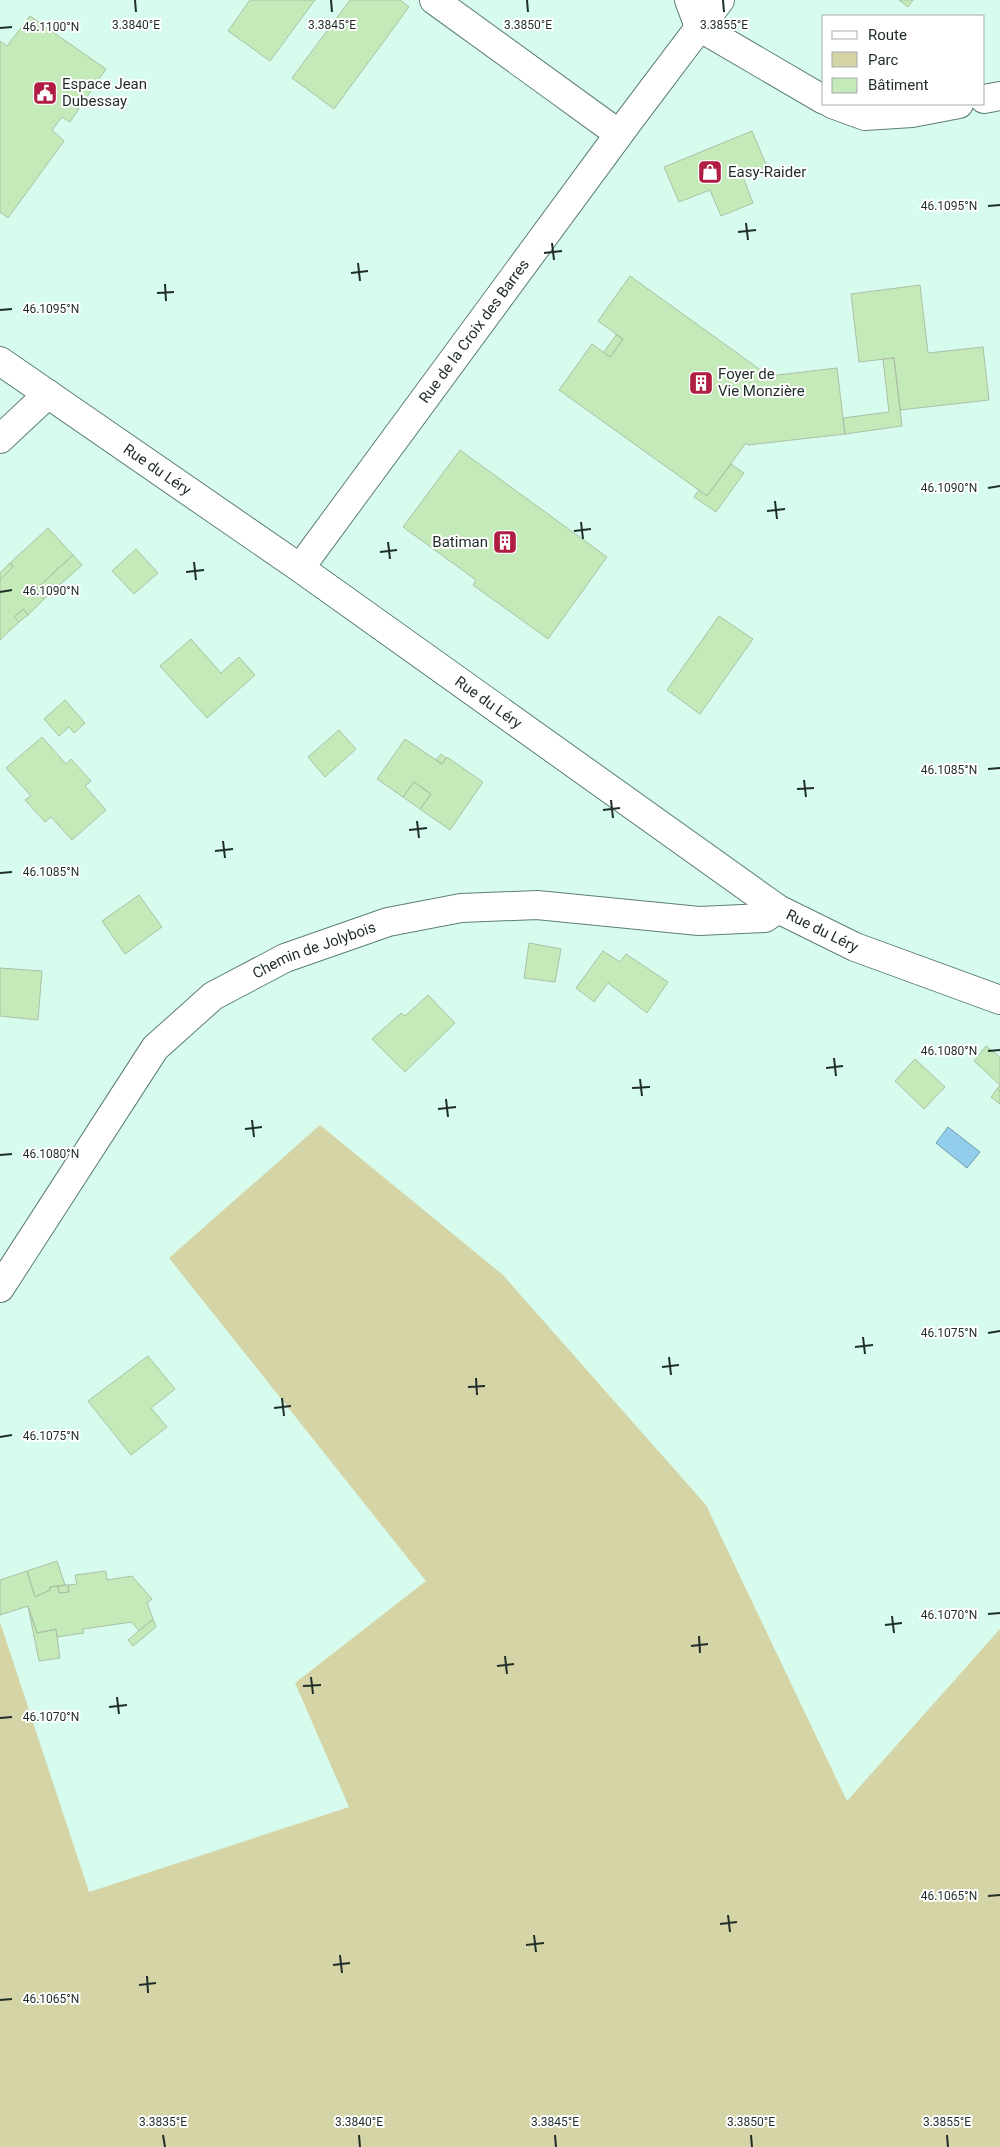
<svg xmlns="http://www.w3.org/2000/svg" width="1000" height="2147" font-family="Roboto,sans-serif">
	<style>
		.green { fill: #d5d4a6 }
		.water { fill: #93cdec; stroke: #709db1 }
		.building { fill: #c5eaba; stroke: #acc0a6 }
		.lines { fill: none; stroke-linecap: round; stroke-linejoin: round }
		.minor-casing { stroke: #5e7f72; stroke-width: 30 }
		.minor { stroke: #fff; stroke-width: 28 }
		.ticks { fill: none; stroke: #1f2d28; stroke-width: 2 }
		.labels { text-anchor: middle; stroke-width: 4; stroke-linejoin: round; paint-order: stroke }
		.poi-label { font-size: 15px; fill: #1f2d28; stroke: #fff; text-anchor: start }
		.street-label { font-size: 15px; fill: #1f2d28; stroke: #fff }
		.ticks-label { font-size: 12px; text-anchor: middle; fill: #1f2d28; stroke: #fff; stroke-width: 4; stroke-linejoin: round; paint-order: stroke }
	</style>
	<rect width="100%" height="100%" fill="#d7fcee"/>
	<path class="green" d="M 320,1125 L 503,1275 L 706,1505 L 847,1801 L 1000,1629 L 1000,2147 L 0,2147 L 0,1622 L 89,1892 L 349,1807 L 295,1683 L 426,1581 L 169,1258 Z"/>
	<path class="water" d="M 948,1127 L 980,1152 L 967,1168 L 936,1143 Z"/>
	<path class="building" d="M 250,0 L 315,0 L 270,61 L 228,31 Z
		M 350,0 L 400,0 L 409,7 L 334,109 L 292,78 Z
		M 899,0 L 913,0 L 908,7 Z
		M 30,16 L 106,69 L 70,122 L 62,117 L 52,130 L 64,141 L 8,218 L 0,212 L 0,41 L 7,46 Z
		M 752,131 L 767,167 L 743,177 L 753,203 L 721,216 L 710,190 L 679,202 L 664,167 Z
		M 630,276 L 769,376 L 837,368 L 845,434 L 748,445 L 746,443 L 707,496 L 559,390 L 592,344 L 610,357 L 623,339 L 598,321 Z
		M 920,285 L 928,353 L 983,347 L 989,400 L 900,410 L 894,358 L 859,362 L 851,294 Z
		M 616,335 L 623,339 L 610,357 L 604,352 Z
		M 894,358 L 902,426 L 845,434 L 843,418 L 889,412 L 883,359 Z
		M 460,450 L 607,557 L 548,639 L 473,585 L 476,580 L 403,527 Z
		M 731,464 L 744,473 L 716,512 L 694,497 L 699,490 L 707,496 Z
		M 48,528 L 73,555 L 35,590 L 44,599 L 28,615 L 23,609 L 14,617 L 19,622 L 0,640 L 0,580 L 13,567 L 10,563 Z
		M 136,549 L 158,573 L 134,594 L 112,571 Z
		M 73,555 L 82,565 L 44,599 L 35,590 Z
		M 10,563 L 13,567 L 0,580 L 0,573 Z
		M 23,609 L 28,615 L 19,622 L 14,617 Z
		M 719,616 L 753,639 L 700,714 L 667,690 Z
		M 191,639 L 221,673 L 239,657 L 255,675 L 207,718 L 160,666 Z
		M 65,700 L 85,723 L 74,733 L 69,727 L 59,736 L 44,719 Z
		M 339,730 L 356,749 L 325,777 L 308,757 Z
		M 42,737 L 66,764 L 71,759 L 91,781 L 85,786 L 106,810 L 72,840 L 51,817 L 45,822 L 25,800 L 31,796 L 6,768 Z
		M 405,739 L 442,764 L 447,757 L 483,782 L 450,830 L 420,809 L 431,794 L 414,782 L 403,797 L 377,779 Z
		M 441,754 L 446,758 L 442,764 L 436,760 Z
		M 414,782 L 431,794 L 420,809 L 403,797 Z
		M 139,895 L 162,927 L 125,954 L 102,921 Z
		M 529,943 L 561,949 L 555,982 L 524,978 Z
		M 603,951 L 620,962 L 626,954 L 668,982 L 647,1013 L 608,983 L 594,1002 L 576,988 Z
		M 0,968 L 42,971 L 38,1020 L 0,1016 Z
		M 428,995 L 455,1023 L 405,1072 L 372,1039 L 401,1013 L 405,1016 Z
		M 986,1046 L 1000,1057 L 1000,1092 L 997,1089 L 1000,1085 L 974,1061 Z
		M 915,1059 L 945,1087 L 924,1109 L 895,1081 Z
		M 997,1089 L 1000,1092 L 1000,1104 L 991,1097 Z
		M 148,1356 L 175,1389 L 151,1408 L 167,1427 L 131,1455 L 88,1401 Z
		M 57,1561 L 65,1585 L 50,1587 L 50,1590 L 35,1597 L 27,1571 Z
		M 27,1571 L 35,1597 L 50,1590 L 50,1587 L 58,1586 L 59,1593 L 69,1592 L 68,1585 L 77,1584 L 75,1575 L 106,1571 L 107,1580 L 132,1576 L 152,1599 L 147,1603 L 153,1619 L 139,1631 L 132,1622 L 83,1629 L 84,1633 L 57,1637 L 56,1629 L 37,1633 L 28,1606 L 0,1615 L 0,1580 Z
		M 65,1585 L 68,1585 L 69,1592 L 59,1593 L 58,1586 Z
		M 28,1606 L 37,1633 L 56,1629 L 60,1658 L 39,1661 Z
		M 153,1619 L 156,1627 L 133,1646 L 128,1640 Z"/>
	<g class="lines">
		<defs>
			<g id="minor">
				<path d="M 434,0 L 619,134"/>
				<path d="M 689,0 L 699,27"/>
				<path d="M 699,27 L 824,100"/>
				<path d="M 984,99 L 1000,96"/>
				<path d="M 832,104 L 865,116 L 912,113 L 959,104"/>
				<path id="s1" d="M 0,361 L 300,568 L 778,909 L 855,947 L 1000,1000"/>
				<path d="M 0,439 L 48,394"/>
				<path id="s2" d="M 300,568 L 628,122 L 720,0"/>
				<path id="s3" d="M 0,1288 L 155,1048 L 213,996 L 285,958 L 388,922 L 461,908 L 537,905 L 699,921 L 765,918 L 778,909"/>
			</g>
		</defs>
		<use href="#minor" class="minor-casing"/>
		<use href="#minor" class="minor"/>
	</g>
	<path class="ticks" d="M 135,0 L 136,12M 331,0 L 332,12M 527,0 L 528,12M 723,0 L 724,12M 0,28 L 12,27M 988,206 L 1000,205M 746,223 L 748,240M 738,232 L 756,230M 552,243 L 554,260M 544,253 L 562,251M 358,263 L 360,281M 351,273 L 368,271M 165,284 L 166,301M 157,293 L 174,292M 0,310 L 12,309M 988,488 L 1000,486M 775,501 L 777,519M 767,511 L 785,509M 581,522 L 583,539M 574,531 L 591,529M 388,542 L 390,559M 380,552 L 397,550M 194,562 L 196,580M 186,572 L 204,570M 0,592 L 12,590M 988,769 L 1000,768M 804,780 L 806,797M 797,789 L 814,788M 611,800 L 613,818M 603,810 L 620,808M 417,821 L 419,838M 409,830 L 427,828M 223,841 L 225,858M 215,851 L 233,849M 0,873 L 12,872M 988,1051 L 1000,1050M 834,1058 L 836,1076M 826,1068 L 843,1066M 640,1079 L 642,1096M 632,1088 L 650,1087M 446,1099 L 448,1117M 438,1109 L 456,1107M 252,1120 L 254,1137M 245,1129 L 262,1127M 0,1155 L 12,1154M 988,1333 L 1000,1331M 863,1337 L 865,1354M 855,1347 L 873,1345M 669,1357 L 671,1375M 662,1367 L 679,1365M 476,1378 L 477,1395M 468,1387 L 485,1386M 282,1398 L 284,1416M 274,1408 L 291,1406M 0,1437 L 12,1435M 988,1614 L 1000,1613M 892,1616 L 894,1633M 885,1625 L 902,1623M 699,1636 L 700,1653M 691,1646 L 708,1644M 505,1656 L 507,1674M 497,1666 L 514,1664M 311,1677 L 313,1694M 303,1686 L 321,1685M 117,1697 L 119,1714M 109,1707 L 127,1705M 0,1718 L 12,1717M 988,1896 L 1000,1895M 728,1915 L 730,1932M 720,1924 L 737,1922M 534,1935 L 536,1952M 526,1945 L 544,1943M 340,1955 L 342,1973M 333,1965 L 350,1963M 147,1976 L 148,1993M 139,1985 L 156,1983M 0,2000 L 12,1999M 163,2135 L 165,2147M 359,2135 L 360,2147M 555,2135 L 556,2147M 751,2135 L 752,2147M 947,2135 L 948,2147"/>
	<defs>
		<symbol id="civic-square" viewBox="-11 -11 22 22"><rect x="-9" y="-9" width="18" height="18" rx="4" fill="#b01d43" stroke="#fff"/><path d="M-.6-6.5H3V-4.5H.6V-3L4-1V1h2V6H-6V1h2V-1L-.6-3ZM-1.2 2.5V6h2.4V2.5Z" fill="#fff"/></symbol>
		<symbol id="shop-square" viewBox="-11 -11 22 22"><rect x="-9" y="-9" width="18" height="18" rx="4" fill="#b01d43" stroke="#fff"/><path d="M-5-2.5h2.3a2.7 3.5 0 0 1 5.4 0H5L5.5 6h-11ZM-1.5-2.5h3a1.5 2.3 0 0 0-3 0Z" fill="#fff"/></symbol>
		<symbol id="building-square" viewBox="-11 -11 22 22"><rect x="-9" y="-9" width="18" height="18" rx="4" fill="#b01d43" stroke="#fff"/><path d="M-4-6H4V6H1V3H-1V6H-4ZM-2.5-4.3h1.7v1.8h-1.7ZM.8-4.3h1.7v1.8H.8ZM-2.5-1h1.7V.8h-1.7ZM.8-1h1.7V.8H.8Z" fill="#fff"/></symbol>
	</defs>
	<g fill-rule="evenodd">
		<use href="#civic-square" x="31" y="79" width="28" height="28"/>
		<use href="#shop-square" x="696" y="158" width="28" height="28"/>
		<use href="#building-square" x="687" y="369" width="28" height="28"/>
		<use href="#building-square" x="491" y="528" width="28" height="28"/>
	</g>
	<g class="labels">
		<g class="poi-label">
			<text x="62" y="89">Espace Jean<tspan x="62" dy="17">Dubessay</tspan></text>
			<text x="728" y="177">Easy-Raider</text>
			<text x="718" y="379">Foyer de<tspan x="718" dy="17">Vie Monzière</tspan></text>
			<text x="488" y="547" text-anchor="end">Batiman</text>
		</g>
		<g class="street-label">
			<text dy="5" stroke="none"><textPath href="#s2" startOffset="294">Rue de la Croix des Barres</textPath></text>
			<text dy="5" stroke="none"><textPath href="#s1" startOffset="191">Rue du Léry</textPath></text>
			<text dy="5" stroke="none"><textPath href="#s1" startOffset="596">Rue du Léry</textPath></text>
			<text dy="5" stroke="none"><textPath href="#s1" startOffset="1001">Rue du Léry</textPath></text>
			<text dy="5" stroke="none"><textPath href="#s3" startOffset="475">Chemin de Jolybois</textPath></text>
		</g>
	</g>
	<g class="ticks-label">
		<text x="136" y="29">3.3840°E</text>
		<text x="332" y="29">3.3845°E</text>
		<text x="528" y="29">3.3850°E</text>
		<text x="724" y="29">3.3855°E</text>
		<text x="51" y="31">46.1100°N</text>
		<text x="949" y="210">46.1095°N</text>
		<text x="51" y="313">46.1095°N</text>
		<text x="949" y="492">46.1090°N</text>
		<text x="51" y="595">46.1090°N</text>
		<text x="949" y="774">46.1085°N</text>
		<text x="51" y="876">46.1085°N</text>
		<text x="949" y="1055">46.1080°N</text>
		<text x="51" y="1158">46.1080°N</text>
		<text x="949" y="1337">46.1075°N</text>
		<text x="51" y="1440">46.1075°N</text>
		<text x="949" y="1619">46.1070°N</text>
		<text x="51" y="1721">46.1070°N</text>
		<text x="949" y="1900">46.1065°N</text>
		<text x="51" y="2003">46.1065°N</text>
		<text x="163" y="2126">3.3835°E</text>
		<text x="359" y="2126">3.3840°E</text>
		<text x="555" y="2126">3.3845°E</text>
		<text x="751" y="2126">3.3850°E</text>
		<text x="947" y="2126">3.3855°E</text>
	</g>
	<rect x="822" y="15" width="162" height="90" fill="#ffffff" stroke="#a5aba9"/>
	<rect x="832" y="31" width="25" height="8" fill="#ffffff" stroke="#a5aba9"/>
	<text x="868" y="40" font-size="15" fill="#1f2d28">Route</text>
	<rect x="832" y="52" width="25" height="15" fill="#d5d4a6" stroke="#a5aba9"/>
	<text x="868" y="65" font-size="15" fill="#1f2d28">Parc</text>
	<rect x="832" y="78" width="25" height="15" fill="#c5eaba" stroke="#a5aba9"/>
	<text x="868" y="90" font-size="15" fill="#1f2d28">Bâtiment</text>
</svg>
